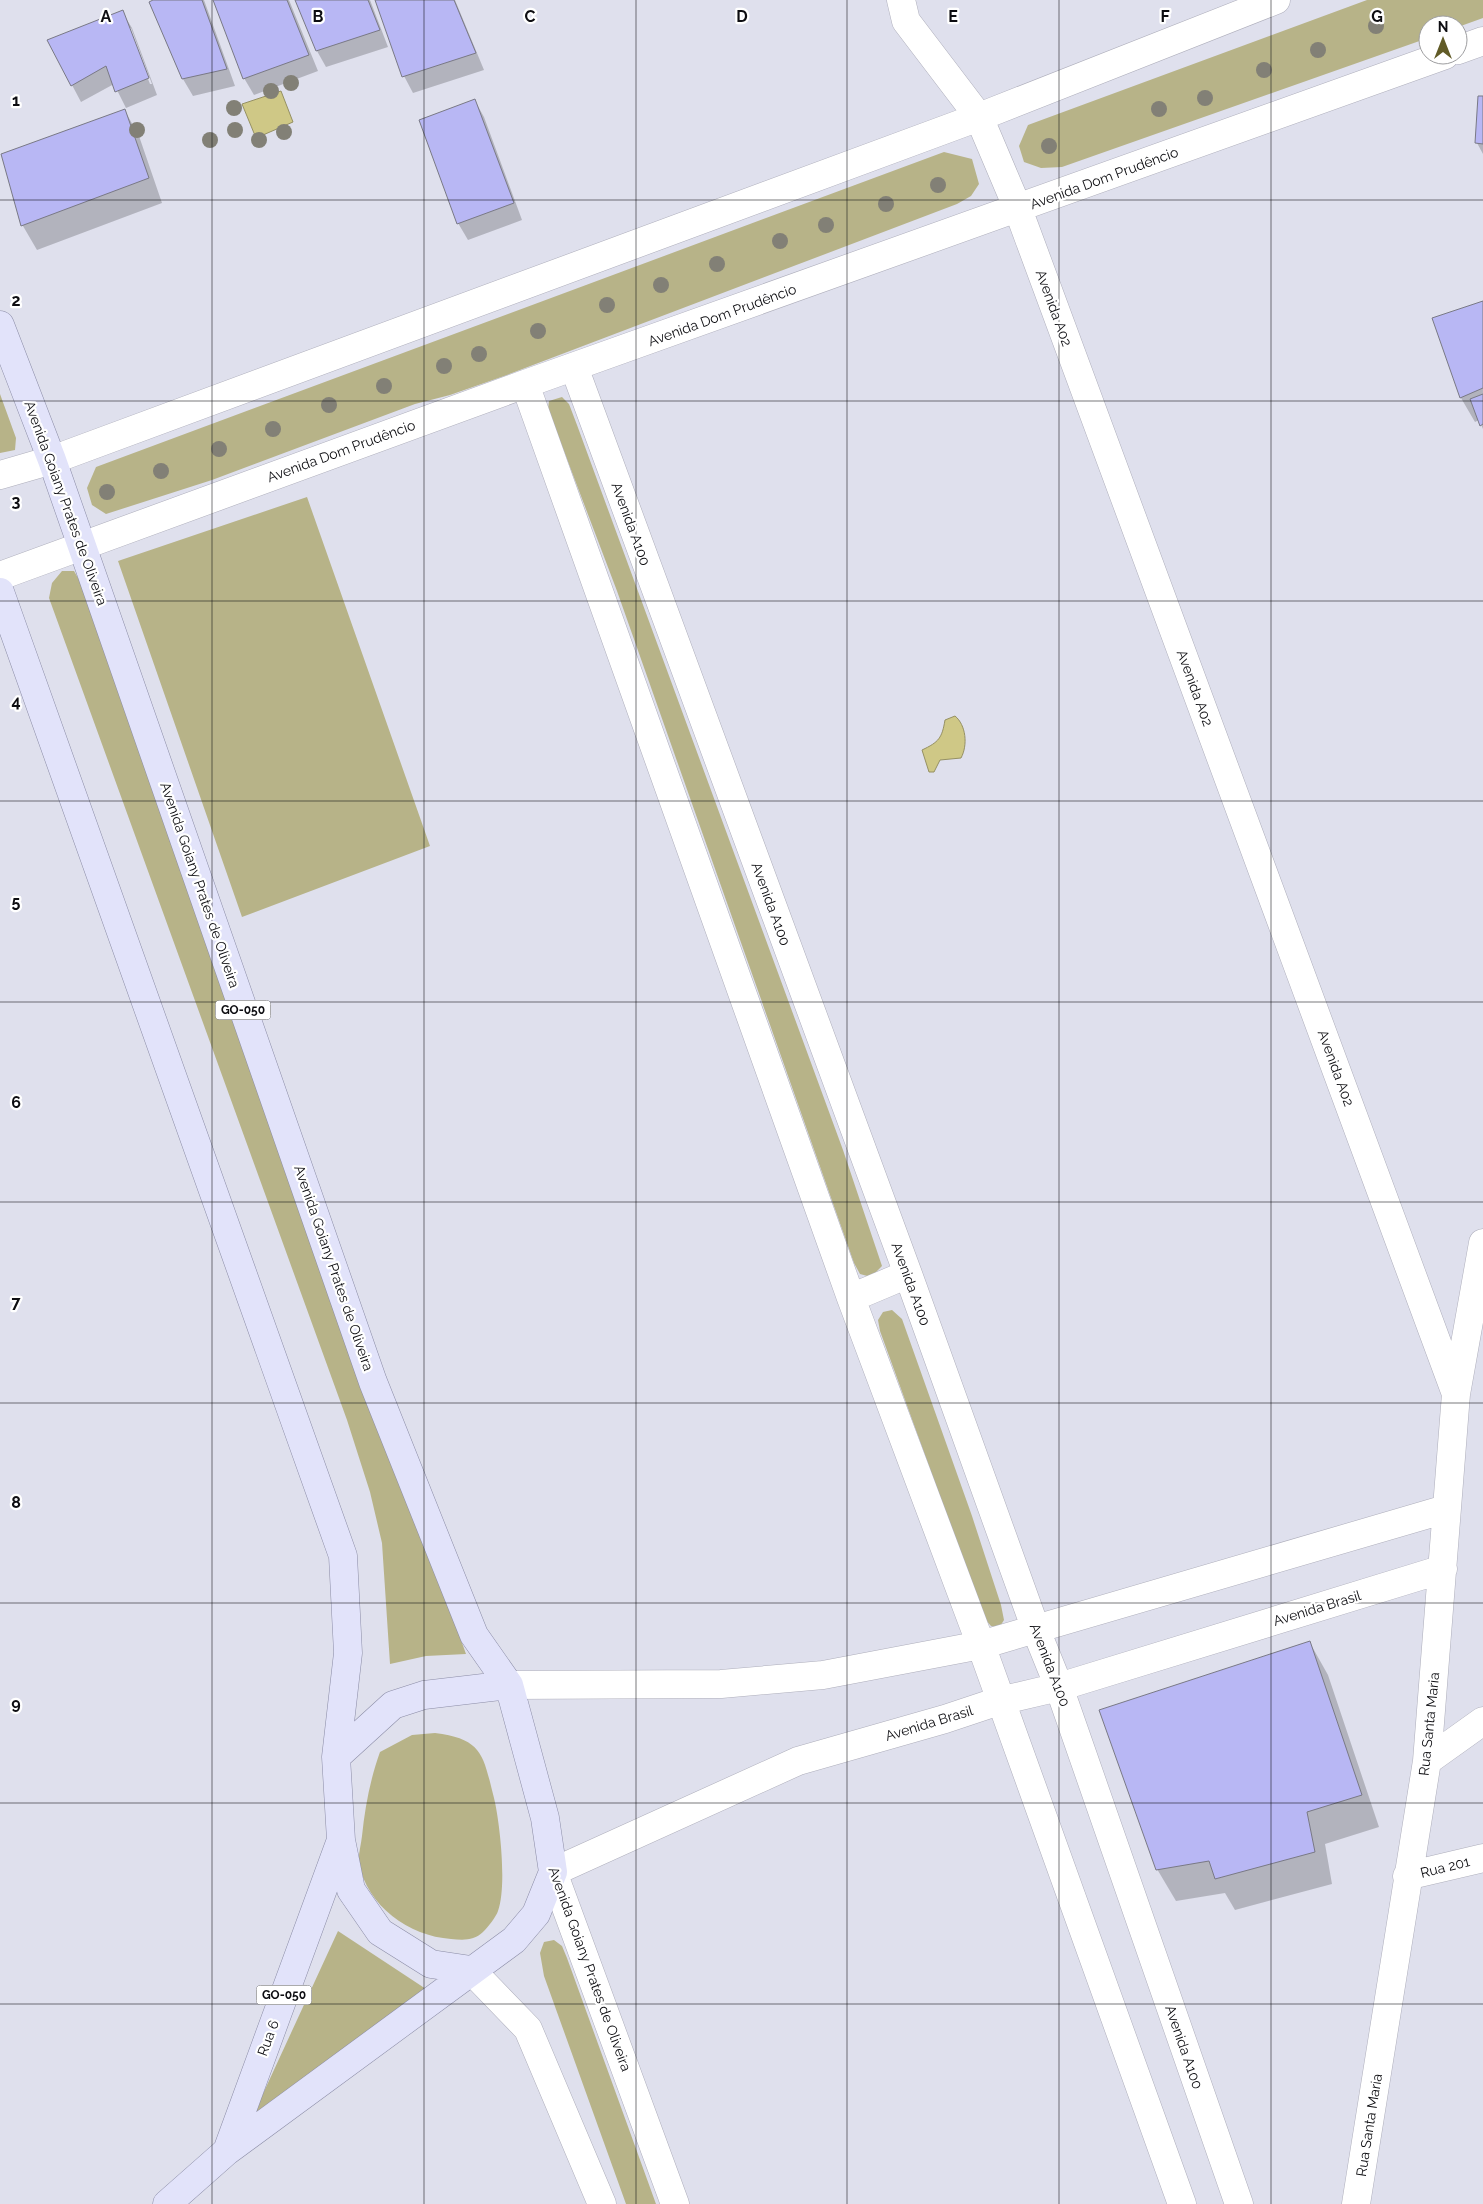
<svg xmlns="http://www.w3.org/2000/svg" width="1483" height="2204" font-family="Raleway,sans-serif">
	<style>
		.green { fill: #b7b388 }
		.water { fill: #cfc886; stroke: #959063 }
		.shadow { fill: #0003; fill-rule: evenodd }
		.building { fill: #b8b7f4; stroke: #797985 }
		.lines { fill: none; stroke-linecap: round; stroke-linejoin: round }
		.minor-casing { stroke: #aeaebb; stroke-width: 29 }
		.major-casing { stroke: #8b8ca6; stroke-width: 29 }
		.minor { stroke: #fff; stroke-width: 28 }
		.major { stroke: #e2e3fa; stroke-width: 28 }
		.tree { fill: #828076 }
		.grid { fill: none; stroke: #0d0d11; stroke-width: 1; stroke-opacity: 0.55 }
		.labels { text-anchor: middle; stroke-width: 4.5; stroke-linejoin: round; paint-order: stroke }
		.shield { fill: #fff; stroke: #565658; stroke-width: 1 }
		.shield-label { font-size: 12px; font-weight: bold; fill: #0d0d11 }
		.street-label { font-size: 14px; fill: #0d0d11; stroke: #fff }
		.grid-label { font-size: 16px; text-anchor: middle; font-weight: bold; fill: #0d0d11; stroke: #fff; stroke-width: 4.5; stroke-linejoin: round; paint-order: stroke }
	</style>
	<rect width="100%" height="100%" fill="#dfe0ed"/>
	<path class="green" d="M 1367,0 L 1483,0 L 1483,18 L 1458,27 L 1458,25 L 1428,25 L 1428,38 L 1062,167 L 1041,168 L 1024,162 L 1019,146 L 1028,125 Z
		M 944,152 L 972,159 L 979,184 L 971,196 L 957,204 L 507,375 L 450,395 L 415,404 L 212,480 L 106,514 L 92,505 L 87,488 L 96,467 Z
		M 0,394 L 16,438 L 15,450 L 0,453 Z
		M 562,397 L 569,404 L 577,425 L 843,1150 L 882,1266 L 871,1277 L 860,1274 L 854,1263 L 617,591 L 548,409 L 549,401 Z
		M 307,497 L 430,846 L 242,917 L 118,561 Z
		M 62,571 L 74,571 L 85,590 L 466,1654 L 426,1656 L 390,1664 L 382,1543 L 370,1492 L 347,1420 L 49,598 L 52,583 Z
		M 892,1310 L 902,1319 L 972,1516 L 1001,1605 L 1004,1620 L 999,1628 L 991,1626 L 984,1618 L 880,1331 L 878,1320 L 883,1312 Z
		M 435,1733 C 483,1739 483,1755 494,1798 C 500,1823 507,1886 498,1911 C 496,1917 488,1927 483,1932 C 474,1941 463,1940 451,1939 C 409,1936 367,1906 359,1863 C 358,1855 361,1845 362,1836 C 365,1807 370,1780 380,1752 L 412,1735 Z
		M 338,1931 L 426,1989 L 250,2122 Z
		M 554,1940 L 562,1946 L 567,1958 L 656,2204 L 626,2204 L 544,1976 L 540,1953 L 544,1942 Z"/>
	<path class="water" d="M 281,91 L 293,122 L 256,138 L 242,104 Z
		M 955,716 C 966,725 968,745 961,758 L 940,760 L 934,772 L 929,772 L 922,750 C 939,742 942,738 945,720 Z"/>
	<path class="shadow" d="M 157,0 L 204,0 L 235,86 L 193,96 L 183,79 L 150,2 Z
		M 215,0 L 289,0 L 318,71 L 254,95 L 244,78 Z
		M 296,0 L 370,0 L 388,47 L 326,67 L 317,51 Z
		M 376,0 L 455,0 L 484,70 L 413,93 L 404,76 Z
		M 122,12 L 132,28 L 157,95 L 126,108 L 114,84 L 81,102 L 72,85 ZM 128,28 L 131,28 L 152,84 L 150,84 Z
		M 1483,97 L 1483,154 L 1477,143 Z
		M 475,101 L 484,117 L 522,220 L 468,240 L 458,223 Z
		M 125,111 L 139,136 L 162,203 L 37,250 L 23,226 L 2,155 Z
		M 1483,302 L 1483,429 L 1479,420 L 1475,422 L 1461,398 L 1433,319 Z
		M 1310,1643 L 1328,1675 L 1379,1827 L 1325,1844 L 1332,1884 L 1235,1910 L 1225,1893 L 1176,1901 L 1157,1869 Z"/>
	<path class="building" d="M 153,0 L 202,0 L 227,69 L 182,79 L 149,2 Z
		M 213,0 L 287,0 L 309,55 L 243,79 Z
		M 295,0 L 368,0 L 380,30 L 316,51 Z
		M 375,0 L 454,0 L 476,53 L 402,77 Z
		M 123,10 L 149,78 L 115,92 L 106,66 L 71,86 L 47,40 Z
		M 1478,96 L 1483,96 L 1483,144 L 1475,143 Z
		M 475,99 L 514,203 L 457,224 L 419,120 Z
		M 125,109 L 149,178 L 21,226 L 1,154 Z
		M 1483,301 L 1483,388 L 1460,398 L 1432,318 Z
		M 1483,394 L 1483,424 L 1480,426 L 1470,399 Z
		M 1310,1641 L 1362,1795 L 1307,1812 L 1315,1852 L 1215,1879 L 1209,1861 L 1156,1870 L 1099,1710 Z"/>
	<g class="lines">
		<defs>
			<path id="minor" d="M 901,0 L 906,21 L 979,117 L 1018,209 L 1456,1394
				M 1458,50 L 1483,41
				M 574,367 L 908,1274 L 1036,1630 L 1059,1687 L 1239,2204
				M 525,384 L 851,1298 L 981,1645 L 1182,2204
				M 0,475 L 52,460 L 979,117 L 1276,0
				M 0,576 L 525,384 L 1445,55
				M 851,1298 L 908,1274
				M 509,1685 L 721,1684 L 823,1675 L 981,1645 L 1446,1509
				M 1427,1761 L 1483,1721
				M 1407,1876 L 1483,1858
				M 471,1970 L 528,2029 L 602,2204
				M 675,2204 L 553,1872 L 798,1761 L 945,1719 L 999,1701 L 1059,1687 L 1443,1569
				M 1356,2204 L 1427,1761 L 1456,1394 L 1483,1243"/>
			<path id="major" d="M 0,325 L 52,460 L 373,1382 L 474,1635 L 509,1685 L 545,1818 L 553,1872 L 536,1914 L 514,1940 L 227,2151 L 167,2204
				M 0,592 L 343,1556 L 348,1653 L 336,1757 L 341,1840 L 351,1890 L 380,1932 L 431,1964 L 471,1970
				M 336,1757 L 393,1705 L 424,1695 L 509,1685
				M 227,2151 L 341,1840"/>
		</defs>
		<use href="#minor" class="minor-casing"/>
		<use href="#major" class="major-casing"/>
		<use href="#minor" class="minor"/>
		<use href="#major" class="major"/>
	</g>
	<g class="tree">
		<circle cx="1376" cy="26" r="8"/>
		<circle cx="1318" cy="50" r="8"/>
		<circle cx="1264" cy="70" r="8"/>
		<circle cx="291" cy="83" r="8"/>
		<circle cx="271" cy="91" r="8"/>
		<circle cx="1205" cy="98" r="8"/>
		<circle cx="234" cy="108" r="8"/>
		<circle cx="1159" cy="109" r="8"/>
		<circle cx="137" cy="130" r="8"/>
		<circle cx="235" cy="130" r="8"/>
		<circle cx="284" cy="132" r="8"/>
		<circle cx="210" cy="140" r="8"/>
		<circle cx="259" cy="140" r="8"/>
		<circle cx="1049" cy="146" r="8"/>
		<circle cx="938" cy="185" r="8"/>
		<circle cx="886" cy="204" r="8"/>
		<circle cx="826" cy="225" r="8"/>
		<circle cx="780" cy="241" r="8"/>
		<circle cx="717" cy="264" r="8"/>
		<circle cx="661" cy="285" r="8"/>
		<circle cx="607" cy="305" r="8"/>
		<circle cx="538" cy="331" r="8"/>
		<circle cx="479" cy="354" r="8"/>
		<circle cx="444" cy="366" r="8"/>
		<circle cx="384" cy="386" r="8"/>
		<circle cx="329" cy="405" r="8"/>
		<circle cx="273" cy="429" r="8"/>
		<circle cx="219" cy="449" r="8"/>
		<circle cx="161" cy="471" r="8"/>
		<circle cx="107" cy="492" r="8"/>
	</g>
	<path class="grid" d="M 212,0 L 212,2204M 424,0 L 424,2204M 636,0 L 636,2204M 847,0 L 847,2204M 1059,0 L 1059,2204M 1271,0 L 1271,2204M 0,200 L 1483,200M 0,401 L 1483,401M 0,601 L 1483,601M 0,801 L 1483,801M 0,1002 L 1483,1002M 0,1202 L 1483,1202M 0,1403 L 1483,1403M 0,1603 L 1483,1603M 0,1803 L 1483,1803M 0,2004 L 1483,2004"/>
	<g class="labels">
		<g class="shield">
			<rect x="215.5" y="1000.5" width="55" height="19" rx="4"/>
			<rect x="256.5" y="1985.5" width="55" height="19" rx="4"/>
		</g>
		<g class="shield-label">
			<text x="243" y="1014">GO-050</text>
			<text x="284" y="1999">GO-050</text>
		</g>
		<g class="street-label">
			<text transform="translate(1104 178) rotate(-20)" y="5">Avenida Dom Prudêncio</text>
			<text transform="translate(1054 308) rotate(70)" y="5">Avenida A02</text>
			<text transform="translate(722 315) rotate(-20)" y="5">Avenida Dom Prudêncio</text>
			<text transform="translate(341 451) rotate(-20)" y="5">Avenida Dom Prudêncio</text>
			<text transform="translate(66 503) rotate(70)" y="5">Avenida Goiany Prates de Oliveira</text>
			<text transform="translate(631 524) rotate(70)" y="5">Avenida A100</text>
			<text transform="translate(1195 688) rotate(70)" y="5">Avenida A02</text>
			<text transform="translate(200 885) rotate(71)" y="5">Avenida Goiany Prates de Oliveira</text>
			<text transform="translate(771 904) rotate(70)" y="5">Avenida A100</text>
			<text transform="translate(1336 1068) rotate(70)" y="5">Avenida A02</text>
			<text transform="translate(334 1268) rotate(71)" y="5">Avenida Goiany Prates de Oliveira</text>
			<text transform="translate(911 1284) rotate(70)" y="5">Avenida A100</text>
			<text transform="translate(1317 1608) rotate(-17)" y="5">Avenida Brasil</text>
			<text transform="translate(1050 1665) rotate(69)" y="5">Avenida A100</text>
			<text transform="translate(929 1723) rotate(-17)" y="5">Avenida Brasil</text>
			<text transform="translate(1429 1724) rotate(-84)" y="5">Rua Santa Maria</text>
			<text transform="translate(1445 1867) rotate(-14)" y="5">Rua 201</text>
			<text transform="translate(590 1969) rotate(70)" y="5">Avenida Goiany Prates de Oliveira</text>
			<text transform="translate(268 2038) rotate(-70)" y="5">Rua 6</text>
			<text transform="translate(1184 2047) rotate(71)" y="5">Avenida A100</text>
			<text transform="translate(1369 2125) rotate(-81)" y="5">Rua Santa Maria</text>
		</g>
	</g>
	<g class="grid-label">
		<text x="106" y="22">A</text>
		<text x="318" y="22">B</text>
		<text x="530" y="22">C</text>
		<text x="742" y="22">D</text>
		<text x="953" y="22">E</text>
		<text x="1165" y="22">F</text>
		<text x="1377" y="22">G</text>
		<text x="16" y="106">1</text>
		<text x="16" y="306">2</text>
		<text x="16" y="507">3</text>
		<text x="16" y="707">4</text>
		<text x="16" y="907">5</text>
		<text x="16" y="1108">6</text>
		<text x="16" y="1308">7</text>
		<text x="16" y="1508">8</text>
		<text x="16" y="1709">9</text>
	</g>
	<g transform="translate(1443 40)"><circle r="24" fill="#ffffff" stroke="#9e9ea0"/>
	<path d="M0-4L9 19L0 12L-9 19Z" fill="#615b27"/>
	<text y="-8" font-size="14" font-weight="bold" text-anchor="middle" fill="#0d0d11">N</text>
	</g>
</svg>
